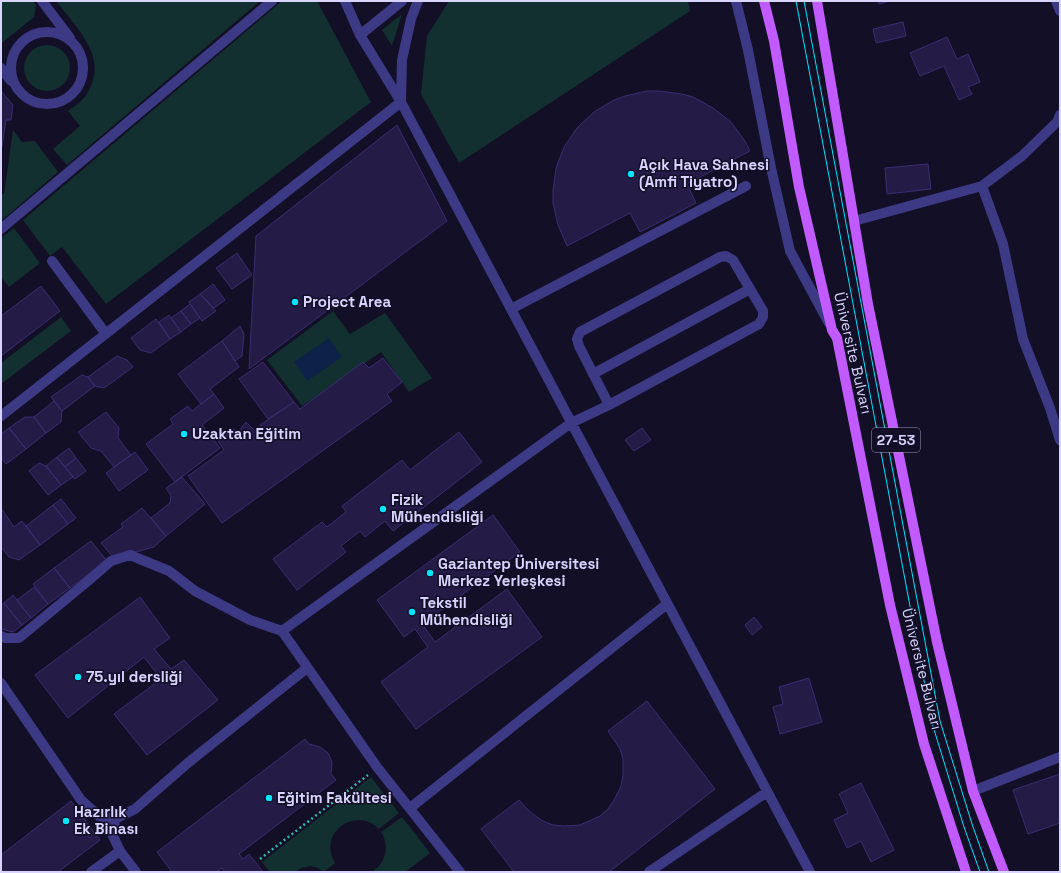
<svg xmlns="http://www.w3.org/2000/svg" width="1061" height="873" font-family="'Space Grotesk',sans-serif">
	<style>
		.green { fill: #12302f }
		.water { fill: #0c2248 }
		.building { fill: #241b47; stroke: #3b2d73 }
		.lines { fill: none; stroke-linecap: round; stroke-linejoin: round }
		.path { stroke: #2fb8b0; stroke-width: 2.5; stroke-dasharray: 2 3; stroke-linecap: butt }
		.minor { stroke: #3d3a85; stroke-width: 10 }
		.major { stroke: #c25bff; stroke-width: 10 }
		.tram { stroke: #00e5ff; stroke-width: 1 }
		.poi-dot { fill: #00e5ff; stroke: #130f26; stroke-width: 1.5 }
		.labels { text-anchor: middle; stroke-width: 3; stroke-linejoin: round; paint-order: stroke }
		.shield { fill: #130f26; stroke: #9e99be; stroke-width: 1 }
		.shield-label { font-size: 14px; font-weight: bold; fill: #d9d4ff }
		.poi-label { font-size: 15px; font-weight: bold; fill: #d9d4ff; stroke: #130f26; text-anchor: start }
		.street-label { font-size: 15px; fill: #d9d4ff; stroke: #130f26 }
	</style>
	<rect width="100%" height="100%" fill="#130f26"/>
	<path class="green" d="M 1,1 L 33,1 L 36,5 L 34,17 L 3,42 L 1,42 Z
		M 56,1 L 260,1 L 67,165 L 53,149 L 80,126 L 68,111 C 75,106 84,100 88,92 C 109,57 76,27 56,1 Z
		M 282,1 L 317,1 L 371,102 L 106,304 L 62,247 L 50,256 L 23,220 Z
		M 449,1 L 688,1 L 690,11 L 459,163 L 421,94 L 427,36 Z
		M 402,14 L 392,46 L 382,30 Z
		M24 68a23 23 0 1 1 46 0a23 23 0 1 1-46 0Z
		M 13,130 L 22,142 L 35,141 L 58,172 L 1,221 L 1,194 L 4,194 Z
		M 14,228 L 40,263 L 9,287 L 1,277 L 1,238 Z
		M 333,311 L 350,334 L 385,313 L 432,378 L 409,392 L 381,352 L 302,406 L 267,360 Z
		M 61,317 L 71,331 L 1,384 L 1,363 Z
		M 371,777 L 399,813 L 379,829 C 355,805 317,834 335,863 L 324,872 L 318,868 L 310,866 L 301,868 L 295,872 L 270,872 L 262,862 Z
		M 402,817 L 430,853 L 405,872 L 372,872 C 386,863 390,846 381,832 Z"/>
	<path class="water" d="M 329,338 L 342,357 L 307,381 L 294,362 Z"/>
	<path class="building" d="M 878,1 L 890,1 L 879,4 Z
		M 903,22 L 906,36 L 876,43 L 873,29 Z
		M 947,37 L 957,59 L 968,54 L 980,82 L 968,87 L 972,94 L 959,100 L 944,66 L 920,76 L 910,53 Z
		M 1,91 L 13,105 L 11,120 L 6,120 L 1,152 Z
		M 647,91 L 659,91 L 682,94 L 693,97 L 713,108 L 731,122 L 745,141 L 750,151 L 687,184 L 696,203 L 640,232 L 630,213 L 567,246 L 558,225 L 553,203 L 553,191 L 556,168 L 564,147 L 577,128 L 594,112 L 614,100 L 625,96 Z
		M 397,125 L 447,221 L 249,369 L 256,236 Z
		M 928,164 L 931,189 L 887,194 L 885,168 Z
		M 237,253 L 252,275 L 232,289 L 216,268 Z
		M 213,284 L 225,300 L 214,308 L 200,294 Z
		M 41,286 L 60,311 L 1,356 L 1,316 Z
		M 200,294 L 216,311 L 202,321 L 189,302 Z
		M 190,304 L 200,318 L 191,324 L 181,311 Z
		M 181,311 L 191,324 L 181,332 L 171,318 Z
		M 169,315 L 181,332 L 170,339 L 159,322 Z
		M 156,319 L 170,339 L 151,353 L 140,350 L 131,338 Z
		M 240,326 L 244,334 L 242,356 L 235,361 L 222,341 Z
		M 222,341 L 239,367 L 210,389 L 214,394 L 201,404 L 178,374 Z
		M 117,356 L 127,360 L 133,367 L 104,388 L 95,386 L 88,377 Z
		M 383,358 L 402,382 L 387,394 L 392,401 L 222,523 L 188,476 L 224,450 L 218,441 L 234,429 L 237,433 L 246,422 L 268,444 L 272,442 L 260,425 L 294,402 L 300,409 L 363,362 L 369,368 Z
		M 263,362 L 294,402 L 268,419 L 239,379 Z
		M 82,375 L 88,377 L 95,386 L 62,411 L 51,397 Z
		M 214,394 L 224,408 L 202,425 L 220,448 L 175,482 L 146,444 L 173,424 L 170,419 L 188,406 L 192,411 Z
		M 54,401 L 62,411 L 61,422 L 46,433 L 34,417 Z
		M 106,412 L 119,428 L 118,438 L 131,455 L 114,467 L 101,451 L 91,448 L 78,432 Z
		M 25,417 L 34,417 L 46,433 L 26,449 L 9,428 Z
		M 9,428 L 26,449 L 6,464 L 1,458 L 1,434 Z
		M 642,428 L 651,440 L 634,451 L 625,440 Z
		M 459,432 L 482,462 L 393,531 L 385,521 L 365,537 L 360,531 L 341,546 L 346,552 L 297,590 L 273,559 L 322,522 L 327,527 L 346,512 L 342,506 L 402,460 L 410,470 Z
		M 69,448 L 76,458 L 65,467 L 57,457 Z
		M 135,452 L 148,470 L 119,491 L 106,473 Z
		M 57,457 L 73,477 L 61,485 L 46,466 Z
		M 76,458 L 86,471 L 75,479 L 65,467 Z
		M 39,463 L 46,466 L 61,485 L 48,495 L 29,471 Z
		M 182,477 L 205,504 L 166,536 L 151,518 L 170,503 L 171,496 L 166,488 Z
		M 61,499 L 76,518 L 68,524 L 53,505 Z
		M 53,505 L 68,524 L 40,545 L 26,526 Z
		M 1,508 L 14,527 L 22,521 L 40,545 L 19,560 L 9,557 L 1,547 Z
		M 142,508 L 166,536 L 154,547 L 114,558 L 101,543 L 123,527 L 121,524 Z
		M 493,515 L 520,552 L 422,624 L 435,642 L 507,589 L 542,637 L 416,729 L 381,682 L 428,647 L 415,629 L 404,637 L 377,600 Z
		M 91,541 L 107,561 L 70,588 L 54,568 Z
		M 54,568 L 70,588 L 48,604 L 33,584 Z
		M 34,587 L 48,604 L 31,618 L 17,600 Z
		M 13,595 L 31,618 L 22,625 L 4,603 Z
		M 140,597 L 170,638 L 154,649 L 171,669 L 184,660 L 218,700 L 147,755 L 114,714 L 161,679 L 144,657 L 68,718 L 35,675 Z
		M 4,603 L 22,625 L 13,632 L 1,629 L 1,605 Z
		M 754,617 L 762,627 L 752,635 L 745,625 Z
		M 809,678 L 822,722 L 780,734 L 773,707 L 783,704 L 779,687 Z
		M 647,701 L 715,789 L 609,872 L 514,872 L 481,829 L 519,800 L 526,808 L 534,815 L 543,821 L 553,825 L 564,826 L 580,825 L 600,816 L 608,809 L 614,800 L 621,786 L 623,775 L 623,759 L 620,749 L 608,731 Z
		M 305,739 L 309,744 L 320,747 L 328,753 L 332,762 L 331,774 L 336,780 L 239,854 L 243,859 L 249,854 L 263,872 L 225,872 L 222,868 L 216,872 L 172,872 L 157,852 Z
		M 1060,774 L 1060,823 L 1028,834 L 1013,790 Z
		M 861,783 L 894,850 L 871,862 L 861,841 L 847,848 L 834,820 L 848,813 L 839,794 Z
		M 71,801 L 100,840 L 58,872 L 1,872 L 1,855 Z"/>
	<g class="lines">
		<path class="path" d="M 260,859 L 368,775"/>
		<path class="minor" d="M 42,1 L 70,38
			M 345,1 L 360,35 L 401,102 L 810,872
			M 736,1 L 748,50 L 771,168 L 790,251 L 829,323
			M 1056,1 L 1060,11
			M11 68a36 36 0 1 1 72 0a36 36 0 1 1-72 0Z
			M 360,35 L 402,1
			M 1,68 L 11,81
			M 982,186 L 1003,244 L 1023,339 L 1050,408 L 1060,440
			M 854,221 L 982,186 L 1022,156 L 1057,122 L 1060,115
			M 1,229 L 272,1
			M 52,261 L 106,334
			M 511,309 L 746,186
			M 593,374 L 750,289
			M 1,416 L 401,102 L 402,60 L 411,19 L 418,1
			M 1,636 L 5,638 L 19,638 L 88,581 L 111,561 L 130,555 L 169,571 L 195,591 L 250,620 L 282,631
			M 1,683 L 81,800 L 99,816 L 115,819 L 135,809 L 189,762 L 307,668
			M 973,791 L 1060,757
			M 410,808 L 667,604
			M 115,819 L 113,836 L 120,851 L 136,872
			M 91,872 L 120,851
			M 460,872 L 377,767 L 282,631 L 571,423 L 609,405 L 759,324 L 763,317 L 763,311 L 733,260 L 726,256 L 720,257 L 580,332 L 577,339 L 579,346 L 609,405
			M 649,872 L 767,792"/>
		<path class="major" d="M 764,1 L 774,41 L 799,187 L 832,330 L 837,338 L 890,605 L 924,744 L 966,872
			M 817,1 L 868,304 L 937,642 L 973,791 L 1004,872"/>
		<path class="tram" d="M 796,1 L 932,723 L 964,827 L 980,872
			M 804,1 L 940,721 L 972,824 L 989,872"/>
	</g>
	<g class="poi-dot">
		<circle cx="631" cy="174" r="4"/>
		<circle cx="295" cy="302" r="4"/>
		<circle cx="184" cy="434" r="4"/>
		<circle cx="383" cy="509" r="4"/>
		<circle cx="430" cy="573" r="4"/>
		<circle cx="412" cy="612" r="4"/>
		<circle cx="78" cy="677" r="4"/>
		<circle cx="269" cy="798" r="4"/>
		<circle cx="66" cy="821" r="4"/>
	</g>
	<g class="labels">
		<rect class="shield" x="872" y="428" width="48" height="24" rx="3"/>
		<g class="shield-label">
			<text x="896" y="445">27-53</text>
		</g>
		<g class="poi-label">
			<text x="639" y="170">Açık Hava Sahnesi<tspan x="639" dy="17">(Amfi Tiyatro)</tspan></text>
			<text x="303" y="307">Project Area</text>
			<text x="192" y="439">Uzaktan Eğitim</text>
			<text x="391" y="505">Fizik<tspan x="391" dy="17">Mühendisliği</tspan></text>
			<text x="438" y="569">Gaziantep Üniversitesi<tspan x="438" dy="17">Merkez Yerleşkesi</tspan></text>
			<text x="420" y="608">Tekstil<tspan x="420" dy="17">Mühendisliği</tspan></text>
			<text x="86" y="682">75.yıl dersliği</text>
			<text x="277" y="803">Eğitim Fakültesi</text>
			<text x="74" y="817">Hazırlık<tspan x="74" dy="17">Ek Binası</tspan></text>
		</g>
		<g class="street-label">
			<text transform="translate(853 353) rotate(77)" y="5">Üniversite Bulvarı</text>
			<text transform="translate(922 669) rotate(76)" y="5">Üniversite Bulvarı</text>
		</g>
	</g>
	<rect width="1061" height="873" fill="none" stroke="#d9d4ff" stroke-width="4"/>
</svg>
